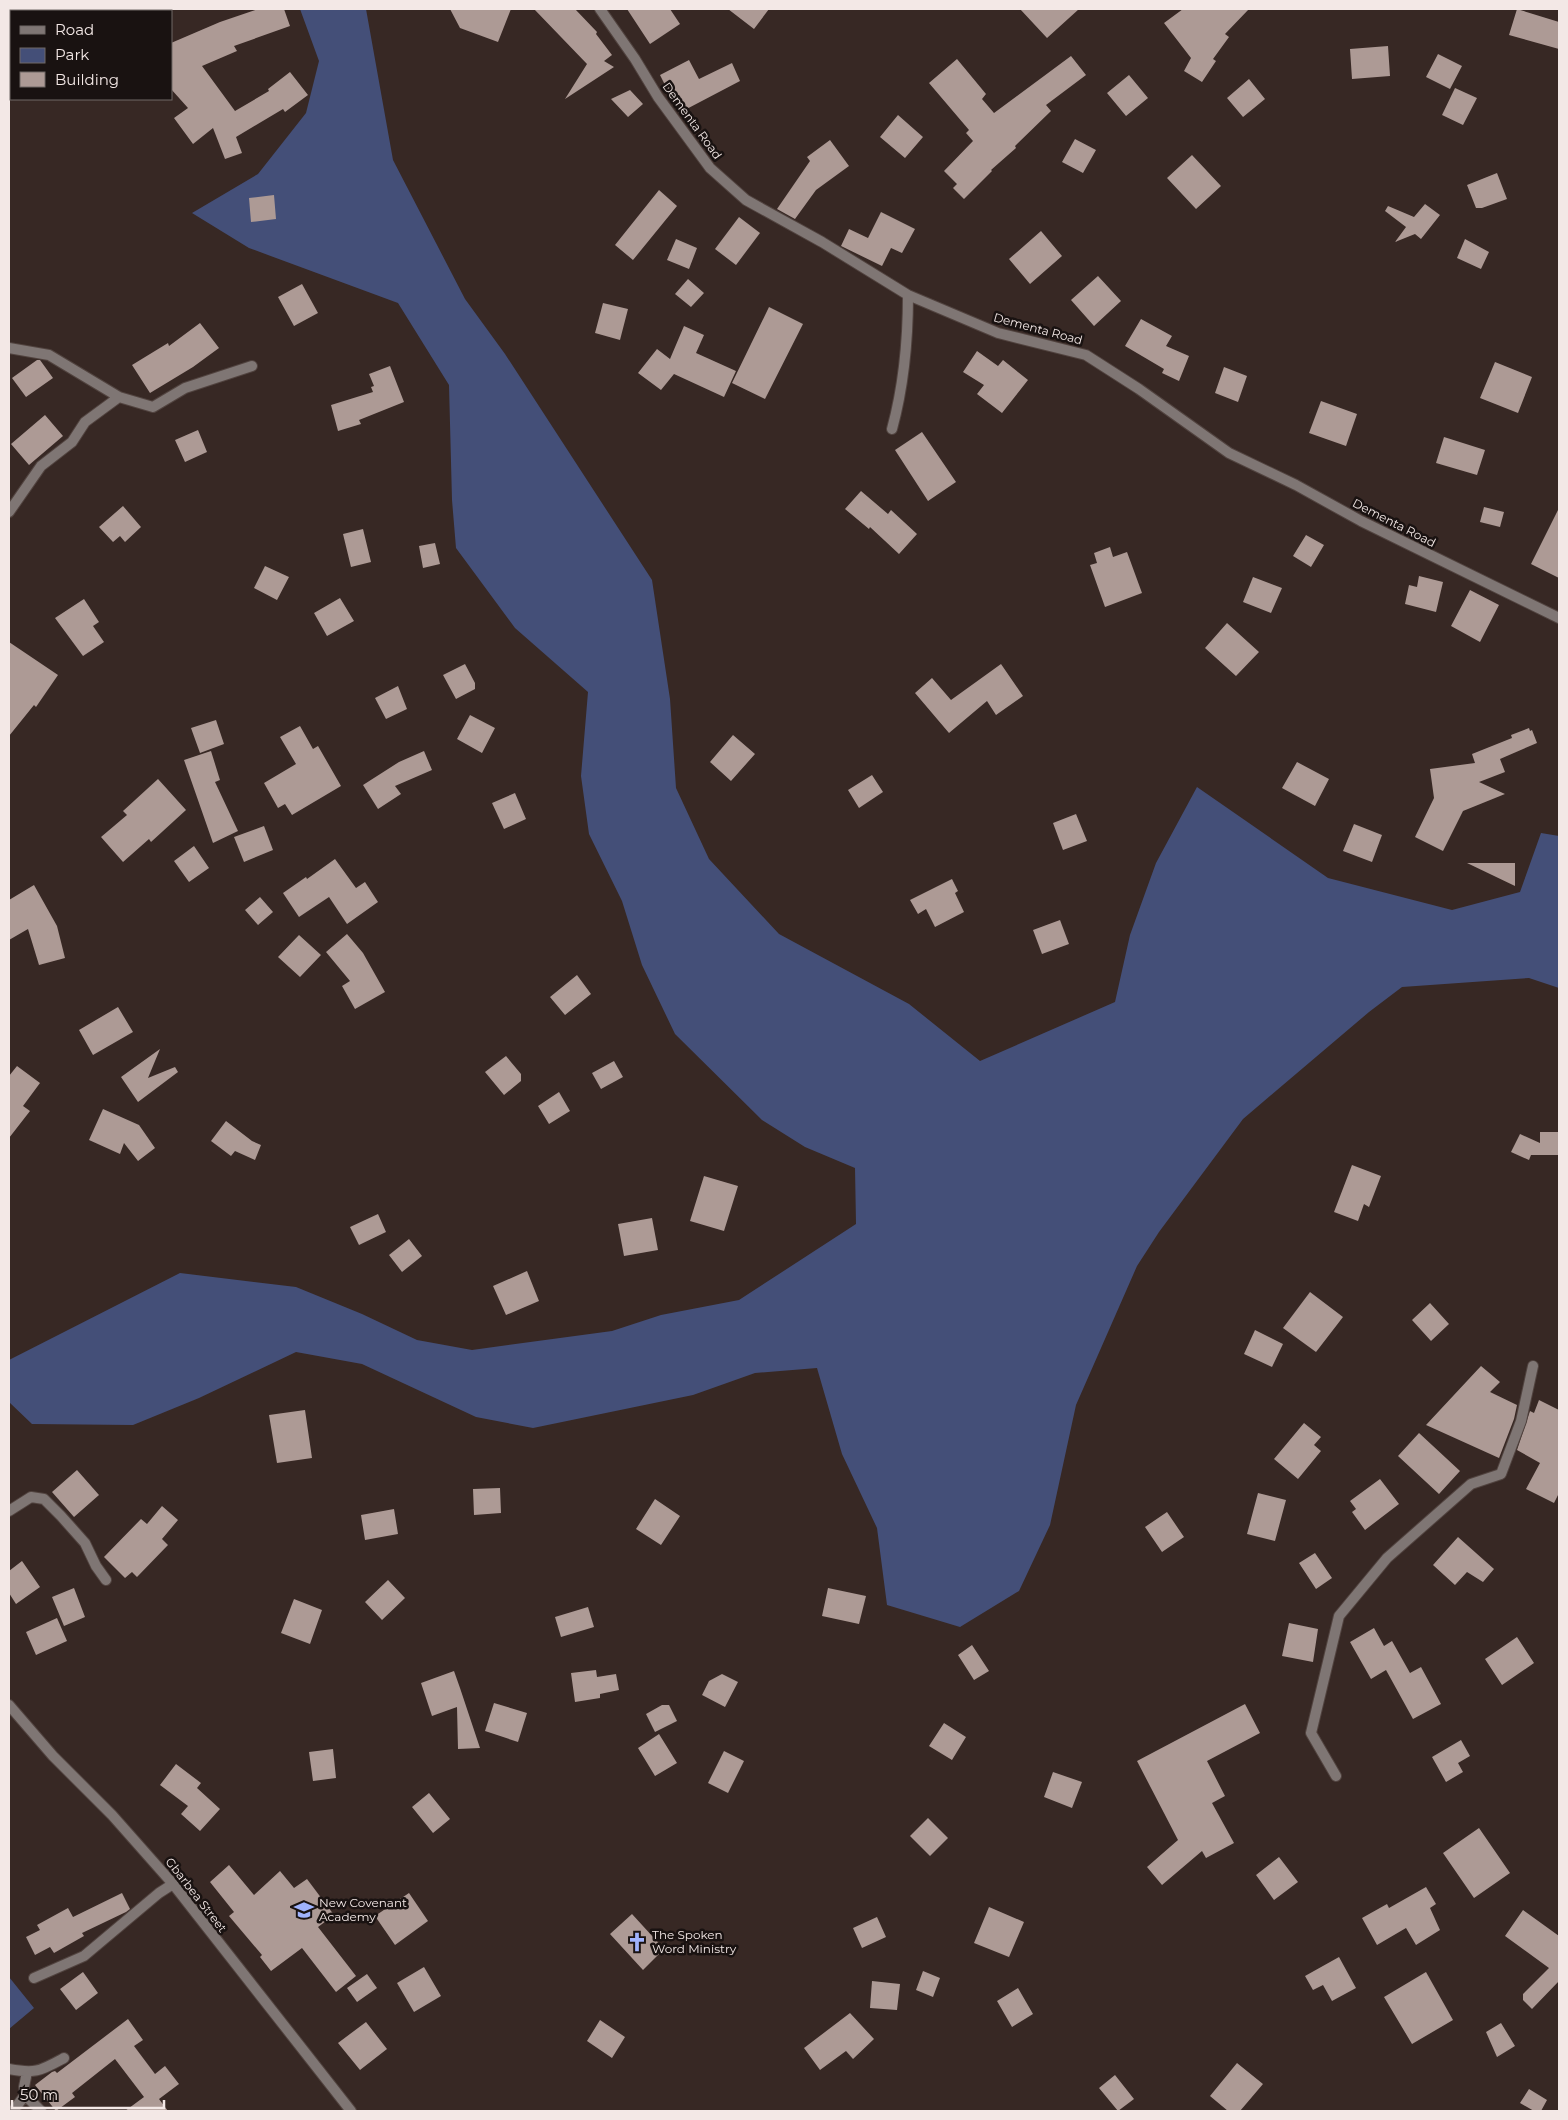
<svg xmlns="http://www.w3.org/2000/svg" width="1568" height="2120" font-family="Montserrat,sans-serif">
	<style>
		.green { fill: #444f78 }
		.building { fill: #ad9a95 }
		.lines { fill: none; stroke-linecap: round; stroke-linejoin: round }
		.street-casing { stroke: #51433f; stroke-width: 12 }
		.street { stroke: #7f7674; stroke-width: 10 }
		.labels { text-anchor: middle; stroke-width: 5; stroke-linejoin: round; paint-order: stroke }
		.street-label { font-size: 12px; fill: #f3e8e6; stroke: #191211 }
		.poi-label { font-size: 12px; fill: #f3e8e6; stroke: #191211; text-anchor: start }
	</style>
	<rect width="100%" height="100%" fill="#372824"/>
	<path class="green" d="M 300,9 L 366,9 L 393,160 L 465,299 L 505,354 L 652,580 L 670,699 L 676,788 L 709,859 L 779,934 L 909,1004 L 980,1061 L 1115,1002 L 1130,935 L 1156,863 L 1197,787 L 1328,878 L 1452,910 L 1520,892 L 1541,833 L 1559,836 L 1559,988 L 1529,978 L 1402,987 L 1369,1012 L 1243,1119 L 1159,1232 L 1137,1266 L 1076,1405 L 1050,1525 L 1019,1591 L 960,1627 L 887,1605 L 877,1528 L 842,1454 L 817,1368 L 755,1373 L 693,1395 L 533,1428 L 476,1417 L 362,1364 L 296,1352 L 199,1398 L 133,1425 L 32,1424 L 9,1402 L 9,1360 L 180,1273 L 296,1287 L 362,1314 L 417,1340 L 472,1350 L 612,1331 L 661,1315 L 739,1300 L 856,1224 L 855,1168 L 805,1147 L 762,1120 L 675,1034 L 642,965 L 622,901 L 589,834 L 581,776 L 588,692 L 515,628 L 456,548 L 452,500 L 449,385 L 398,303 L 249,248 L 192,213 L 258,174 L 306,113 L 319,61 Z
		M 9,1977 L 34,2008 L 9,2029 Z"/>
	<path class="building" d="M 258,9 L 284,9 L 290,26 L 234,46 L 237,51 L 202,66 L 235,111 L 269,91 L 268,89 L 290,72 L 308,95 L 285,112 L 283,109 L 236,137 L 242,153 L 225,159 L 213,128 L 193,144 L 174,118 L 188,108 L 171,89 L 171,43 L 220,22 Z
		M 450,9 L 511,9 L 498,42 L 460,28 Z
		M 534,9 L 575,9 L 597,32 L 596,34 L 612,55 L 604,61 L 614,67 L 565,99 L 587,64 Z
		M 627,9 L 670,9 L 680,24 L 650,44 Z
		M 728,9 L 769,9 L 754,29 Z
		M 1020,9 L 1079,9 L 1047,38 Z
		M 1183,9 L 1249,9 L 1225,34 L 1229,37 L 1213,59 L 1216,61 L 1202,82 L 1184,71 L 1191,58 L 1164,23 Z
		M 1517,9 L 1559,22 L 1559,49 L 1509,35 Z
		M 1388,46 L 1390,76 L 1352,79 L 1350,49 Z
		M 1438,54 L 1462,66 L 1450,89 L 1426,77 Z
		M 1071,56 L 1086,75 L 1046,105 L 1051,111 L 1015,146 L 1016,148 L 991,170 L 992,171 L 964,199 L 953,188 L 957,184 L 944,171 L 973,141 L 966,133 L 969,130 L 929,83 L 957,59 L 986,94 L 982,99 L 994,113 Z
		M 689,60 L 699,79 L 732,63 L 740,81 L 679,113 L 660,75 Z
		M 1129,75 L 1148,98 L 1126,116 L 1107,93 Z
		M 1249,79 L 1265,99 L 1243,117 L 1227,98 Z
		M 1455,88 L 1477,98 L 1463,125 L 1442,115 Z
		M 630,90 L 643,104 L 628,117 L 611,99 Z
		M 898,115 L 923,137 L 905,158 L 880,137 Z
		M 1075,139 L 1096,150 L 1083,173 L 1062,162 Z
		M 830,140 L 849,166 L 816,190 L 795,219 L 777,209 L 810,161 L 807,157 Z
		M 1192,155 L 1221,186 L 1196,209 L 1167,178 Z
		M 1497,173 L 1507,199 L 1482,208 L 1476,208 L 1467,185 Z
		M 659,190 L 677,206 L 633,260 L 615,245 Z
		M 274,195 L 276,219 L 251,222 L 249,198 Z
		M 1425,204 L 1440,215 L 1421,239 L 1415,234 L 1395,242 L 1406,227 L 1385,211 L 1388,206 L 1414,217 Z
		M 881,212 L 915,229 L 902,253 L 891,248 L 882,266 L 841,246 L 849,229 L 868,238 Z
		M 739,217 L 760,233 L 736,265 L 715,249 Z
		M 1041,231 L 1062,256 L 1030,284 L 1009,259 Z
		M 676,239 L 697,248 L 689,269 L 667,260 Z
		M 1465,239 L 1489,252 L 1481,269 L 1457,258 Z
		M 1098,276 L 1121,301 L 1094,326 L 1071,300 Z
		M 688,279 L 704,293 L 691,307 L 675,294 Z
		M 302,284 L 318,313 L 294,326 L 278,297 Z
		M 603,303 L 628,309 L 620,340 L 595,333 Z
		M 769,307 L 803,324 L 765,399 L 732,383 Z
		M 1141,319 L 1172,336 L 1166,346 L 1189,356 L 1179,381 L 1162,373 L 1164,369 L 1125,346 Z
		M 200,323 L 219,348 L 193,367 L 150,393 L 132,365 L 168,343 L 169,346 Z
		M 684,326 L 704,335 L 696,353 L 736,371 L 724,397 L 674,374 L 661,390 L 638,373 L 657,349 L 670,359 Z
		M 977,351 L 998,366 L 1003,360 L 1028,380 L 1002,413 L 977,394 L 984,385 L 963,372 Z
		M 37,360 L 40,360 L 53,378 L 26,397 L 12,378 Z
		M 1495,362 L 1532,377 L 1518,413 L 1480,398 Z
		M 390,366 L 404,402 L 359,420 L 361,424 L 338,431 L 331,405 L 373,392 L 371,387 L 374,386 L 369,374 Z
		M 1224,367 L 1247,376 L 1238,402 L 1215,393 Z
		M 1321,401 L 1357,414 L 1346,446 L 1309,433 Z
		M 45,415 L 63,436 L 29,465 L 11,444 Z
		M 198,430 L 207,452 L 185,462 L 175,440 Z
		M 922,432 L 956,482 L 928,501 L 895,450 Z
		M 1444,437 L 1485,450 L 1477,475 L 1436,463 Z
		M 861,491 L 888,514 L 891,510 L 917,534 L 899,554 L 870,527 L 869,529 L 845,509 Z
		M 123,506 L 141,527 L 125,542 L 120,536 L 113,542 L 99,527 Z
		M 1484,507 L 1504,512 L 1500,527 L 1480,522 Z
		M 1559,508 L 1559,578 L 1531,564 Z
		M 363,529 L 371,562 L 351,567 L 343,534 Z
		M 1306,535 L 1324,545 L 1311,567 L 1293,556 Z
		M 435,543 L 440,564 L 423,568 L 419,546 Z
		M 1110,547 L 1113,557 L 1127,552 L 1142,593 L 1105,607 L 1090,565 L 1097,563 L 1094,553 Z
		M 265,566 L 289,577 L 277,600 L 254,588 Z
		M 1419,576 L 1443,582 L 1436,612 L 1405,604 L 1409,585 L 1417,587 Z
		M 1253,577 L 1282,588 L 1271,613 L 1243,602 Z
		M 1470,590 L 1499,605 L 1480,642 L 1451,626 Z
		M 340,598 L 354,621 L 327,636 L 314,613 Z
		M 84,599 L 99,622 L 93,626 L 104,642 L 83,656 L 55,618 Z
		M 1227,623 L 1259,652 L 1236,676 L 1205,648 Z
		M 9,642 L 58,675 L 36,707 L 34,705 L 9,736 Z
		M 465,664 L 475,683 L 475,689 L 456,699 L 443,675 Z
		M 1001,664 L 1023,696 L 996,715 L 987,701 L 949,733 L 915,693 L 932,678 L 951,700 Z
		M 398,686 L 407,709 L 386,719 L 375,698 Z
		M 470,715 L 495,728 L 482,753 L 457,739 Z
		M 216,720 L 224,744 L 200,753 L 191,728 Z
		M 300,726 L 313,749 L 318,746 L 341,786 L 292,815 L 285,804 L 278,808 L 264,783 L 296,764 L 280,737 Z
		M 1529,728 L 1530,731 L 1532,730 L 1537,743 L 1500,759 L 1505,772 L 1479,782 L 1505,794 L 1463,811 L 1443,851 L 1415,837 L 1434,798 L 1430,769 L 1475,763 L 1472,754 L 1512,738 L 1511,735 Z
		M 733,735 L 755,754 L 731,781 L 710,762 Z
		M 211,751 L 220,780 L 215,782 L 238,831 L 213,843 L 184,760 Z
		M 424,751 L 432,770 L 395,786 L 401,794 L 378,809 L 363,785 L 399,762 Z
		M 1297,762 L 1329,779 L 1315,806 L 1282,788 Z
		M 872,775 L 883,792 L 859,808 L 848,790 Z
		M 158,779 L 186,810 L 151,842 L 149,839 L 123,862 L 101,837 L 127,815 L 123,811 Z
		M 515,793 L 526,819 L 504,829 L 492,803 Z
		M 1076,814 L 1087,841 L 1063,850 L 1053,823 Z
		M 1354,824 L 1382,835 L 1372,862 L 1343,851 Z
		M 264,826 L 273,850 L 244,862 L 234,837 Z
		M 194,846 L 209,868 L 189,882 L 174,861 Z
		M 335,859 L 356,888 L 365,882 L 378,902 L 347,924 L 329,897 L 299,917 L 283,893 L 306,877 L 307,879 Z
		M 1467,863 L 1515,863 L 1515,886 Z
		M 952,879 L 958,891 L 955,893 L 964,912 L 935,927 L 926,909 L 918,914 L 910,900 Z
		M 34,885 L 57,926 L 65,958 L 39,965 L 28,929 L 9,940 L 9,900 Z
		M 260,897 L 273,912 L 258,925 L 245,910 Z
		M 1060,920 L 1069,944 L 1042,954 L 1033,930 Z
		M 347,934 L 363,953 L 385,992 L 355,1009 L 342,986 L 350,981 L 326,952 Z
		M 299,935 L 321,955 L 300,977 L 278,957 Z
		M 577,975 L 591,994 L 565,1015 L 550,997 Z
		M 118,1007 L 133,1032 L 93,1055 L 79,1030 Z
		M 160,1049 L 148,1078 L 175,1067 L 178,1072 L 138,1102 L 121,1077 Z
		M 506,1056 L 521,1074 L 521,1081 L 504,1095 L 485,1072 Z
		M 614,1061 L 623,1077 L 601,1089 L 592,1073 Z
		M 17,1066 L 40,1083 L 23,1106 L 30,1111 L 9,1138 L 9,1076 Z
		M 559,1092 L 570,1111 L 549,1124 L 538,1106 Z
		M 103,1109 L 139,1125 L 155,1148 L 138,1161 L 124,1143 L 120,1154 L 89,1140 Z
		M 226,1121 L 252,1141 L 261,1145 L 255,1160 L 235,1151 L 231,1156 L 211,1141 Z
		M 1540,1132 L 1559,1132 L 1559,1155 L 1531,1155 L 1529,1160 L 1511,1152 L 1520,1134 L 1540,1143 Z
		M 1352,1165 L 1381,1176 L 1369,1207 L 1364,1204 L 1358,1221 L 1334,1212 Z
		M 704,1176 L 738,1186 L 724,1231 L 690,1221 Z
		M 378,1214 L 386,1232 L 359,1245 L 350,1227 Z
		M 652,1218 L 658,1250 L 624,1256 L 618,1224 Z
		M 409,1239 L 422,1256 L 402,1272 L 389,1255 Z
		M 527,1271 L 539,1301 L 506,1315 L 493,1286 Z
		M 1310,1292 L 1343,1317 L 1316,1352 L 1283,1328 Z
		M 1430,1303 L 1449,1324 L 1431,1341 L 1412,1320 Z
		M 1255,1330 L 1283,1344 L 1272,1367 L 1244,1354 Z
		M 1481,1366 L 1500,1382 L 1490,1392 L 1517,1405 L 1514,1419 L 1499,1458 L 1426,1425 Z
		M 1539,1400 L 1559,1410 L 1559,1493 L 1554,1503 L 1526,1489 L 1540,1463 L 1517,1450 L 1530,1411 L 1534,1413 Z
		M 305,1410 L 312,1458 L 277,1463 L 269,1415 Z
		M 1304,1423 L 1321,1437 L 1314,1445 L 1321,1451 L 1298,1479 L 1274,1459 Z
		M 1419,1433 L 1460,1471 L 1439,1494 L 1398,1456 Z
		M 77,1470 L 99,1495 L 74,1517 L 52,1492 Z
		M 1380,1479 L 1399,1504 L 1365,1530 L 1352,1512 L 1356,1509 L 1350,1501 Z
		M 500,1488 L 501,1513 L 474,1515 L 473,1489 Z
		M 1258,1493 L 1286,1500 L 1275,1541 L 1247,1534 Z
		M 655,1499 L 680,1516 L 661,1545 L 636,1529 Z
		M 162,1506 L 178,1520 L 162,1539 L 168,1545 L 137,1577 L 132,1572 L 125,1578 L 104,1557 L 141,1519 L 147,1524 Z
		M 394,1509 L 398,1534 L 365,1540 L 361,1515 Z
		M 1167,1512 L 1184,1537 L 1162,1552 L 1145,1527 Z
		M 1458,1537 L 1494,1569 L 1483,1582 L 1467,1572 L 1455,1585 L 1433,1565 Z
		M 1315,1553 L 1332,1578 L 1316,1589 L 1299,1563 Z
		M 22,1561 L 40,1587 L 16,1604 L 9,1593 L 9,1571 Z
		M 388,1580 L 405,1598 L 382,1620 L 365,1602 Z
		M 74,1588 L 85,1617 L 64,1626 L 52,1597 Z
		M 828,1588 L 866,1596 L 859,1624 L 822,1616 Z
		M 294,1599 L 322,1610 L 310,1644 L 281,1633 Z
		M 588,1607 L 594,1627 L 561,1637 L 555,1617 Z
		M 57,1618 L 67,1641 L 36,1655 L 26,1632 Z
		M 1289,1623 L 1318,1629 L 1313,1662 L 1282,1656 Z
		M 1374,1628 L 1384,1646 L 1392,1641 L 1410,1673 L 1421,1667 L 1441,1704 L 1413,1719 L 1386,1670 L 1371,1679 L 1350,1642 Z
		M 1517,1637 L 1534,1663 L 1502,1685 L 1485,1659 Z
		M 972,1645 L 989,1671 L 974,1680 L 958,1655 Z
		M 596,1670 L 597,1677 L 616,1674 L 619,1690 L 600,1694 L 600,1698 L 575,1702 L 571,1673 Z
		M 454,1671 L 460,1688 L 480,1748 L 458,1749 L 457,1707 L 432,1716 L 421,1683 Z
		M 722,1674 L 738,1682 L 725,1707 L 702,1695 L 709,1681 Z
		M 494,1703 L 527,1713 L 518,1742 L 485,1731 Z
		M 1245,1704 L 1260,1733 L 1207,1761 L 1225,1796 L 1212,1803 L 1234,1843 L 1206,1858 L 1202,1851 L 1162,1885 L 1147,1867 L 1178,1840 L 1137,1761 Z
		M 662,1705 L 669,1705 L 677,1721 L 655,1732 L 646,1714 Z
		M 944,1723 L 966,1737 L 952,1760 L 929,1746 Z
		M 659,1734 L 677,1763 L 655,1776 L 638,1748 Z
		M 1461,1740 L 1470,1756 L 1458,1763 L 1463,1772 L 1446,1782 L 1432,1757 Z
		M 333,1749 L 336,1778 L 313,1781 L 309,1752 Z
		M 724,1751 L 744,1761 L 728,1793 L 708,1783 Z
		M 176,1764 L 201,1783 L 197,1788 L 220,1809 L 200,1831 L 181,1814 L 188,1806 L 160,1785 Z
		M 1053,1772 L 1082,1782 L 1072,1808 L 1044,1797 Z
		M 429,1793 L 450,1819 L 433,1833 L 412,1807 Z
		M 928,1818 L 948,1838 L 930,1856 L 910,1836 Z
		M 1479,1828 L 1510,1873 L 1474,1898 L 1443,1853 Z
		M 1279,1857 L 1298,1882 L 1274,1900 L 1256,1875 Z
		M 229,1865 L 254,1895 L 280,1871 L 294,1888 L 307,1879 L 334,1915 L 318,1927 L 356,1976 L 336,1992 L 302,1948 L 271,1971 L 260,1957 L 262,1955 L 229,1916 L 234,1912 L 210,1882 Z
		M 1426,1887 L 1436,1904 L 1430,1908 L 1440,1930 L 1416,1945 L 1406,1928 L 1377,1945 L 1362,1918 L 1387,1904 L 1389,1908 Z
		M 122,1893 L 130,1909 L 126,1912 L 82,1933 L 84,1936 L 54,1953 L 50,1947 L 35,1955 L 26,1937 L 40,1930 L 37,1925 L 68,1908 L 73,1917 Z
		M 409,1893 L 428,1921 L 395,1945 L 375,1916 Z
		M 989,1907 L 1024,1922 L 1009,1957 L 974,1943 Z
		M 1523,1910 L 1559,1936 L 1559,1981 L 1532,2009 L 1523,2000 L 1523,1994 L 1549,1968 L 1505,1936 Z
		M 632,1914 L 664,1949 L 643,1970 L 610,1934 Z
		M 877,1917 L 886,1937 L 862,1948 L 853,1928 Z
		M 1339,1957 L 1356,1988 L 1332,2001 L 1323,1985 L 1313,1990 L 1305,1976 Z
		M 424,1967 L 441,1996 L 414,2012 L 397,1983 Z
		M 923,1971 L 940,1978 L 933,1997 L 916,1990 Z
		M 83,1972 L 98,1993 L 76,2010 L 60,1989 Z
		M 1426,1972 L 1453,2020 L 1412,2044 L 1384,1997 Z
		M 367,1974 L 377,1988 L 357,2002 L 347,1988 Z
		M 872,1981 L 900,1984 L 897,2010 L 870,2008 Z
		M 1018,1988 L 1033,2014 L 1012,2027 L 997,2001 Z
		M 850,2013 L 874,2039 L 853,2059 L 846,2051 L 820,2070 L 804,2048 Z
		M 128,2019 L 143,2040 L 134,2046 L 155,2074 L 165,2066 L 179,2084 L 159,2099 L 168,2111 L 125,2111 L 144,2097 L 115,2059 L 72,2093 L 75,2097 L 56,2111 L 35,2085 L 52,2072 L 55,2071 L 57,2073 Z
		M 600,2020 L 625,2037 L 612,2058 L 587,2041 Z
		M 366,2022 L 387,2049 L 360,2070 L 338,2043 Z
		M 1501,2023 L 1515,2046 L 1497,2057 L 1486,2032 Z
		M 1237,2063 L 1263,2084 L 1240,2111 L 1228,2111 L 1210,2096 Z
		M 1115,2075 L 1134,2099 L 1118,2111 L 1099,2088 Z
		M 1529,2089 L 1547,2100 L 1541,2111 L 1534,2111 L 1520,2103 Z"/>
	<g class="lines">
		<defs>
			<path id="street" d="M 600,9 L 635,59 L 658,97 L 710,168 L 746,200 L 822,242 L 908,295 L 998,333 L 1086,355 L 1139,389 L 1229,453 L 1296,485 L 1361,521 L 1559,618
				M 9,348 L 49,355 L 119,397 L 153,407 L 185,388 L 252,366
				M 892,429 C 904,385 908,341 908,295
				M 9,512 L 41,466 L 72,442 L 85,422 L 119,397
				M 9,1511 L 31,1497 L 44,1499 L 61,1516 L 85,1543 L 96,1566 L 106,1580
				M 9,1705 L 53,1756 L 112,1815 L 173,1884 L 351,2111
				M 1336,1776 L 1311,1733 L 1339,1616 L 1387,1558 L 1471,1484 L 1501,1474 L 1521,1421 L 1533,1366
				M 34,1978 L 84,1956 L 159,1893 L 173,1884
				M 9,2069 C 36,2074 40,2071 64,2058
				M 25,2095 L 41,2111
				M 13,2111 L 25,2095 L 24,2087 L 27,2072"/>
		</defs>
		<use href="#street" class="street-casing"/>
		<use href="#street" class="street"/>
	</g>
	<defs>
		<symbol id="school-bare" viewBox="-9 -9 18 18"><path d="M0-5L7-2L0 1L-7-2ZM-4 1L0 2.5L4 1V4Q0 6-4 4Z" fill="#a0b3fd" stroke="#191211" stroke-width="2.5" paint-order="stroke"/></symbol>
		<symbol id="church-bare" viewBox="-9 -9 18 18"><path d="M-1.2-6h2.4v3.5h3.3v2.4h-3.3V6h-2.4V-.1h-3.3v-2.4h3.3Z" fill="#a0b3fd" stroke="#191211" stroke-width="2.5" paint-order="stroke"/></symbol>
	</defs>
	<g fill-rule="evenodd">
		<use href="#school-bare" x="290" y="1896" width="28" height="28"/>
		<use href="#church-bare" x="623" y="1928" width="28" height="28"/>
	</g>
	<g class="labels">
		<g class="street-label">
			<text transform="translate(692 121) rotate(54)" y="4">Dementa Road</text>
			<text transform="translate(1038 329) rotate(15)" y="4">Dementa Road</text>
			<text transform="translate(1394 523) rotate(27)" y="4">Dementa Road</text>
			<text transform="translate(196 1895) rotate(52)" y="4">Gbarbea Street</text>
		</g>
		<g class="poi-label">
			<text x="319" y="1907">New Covenant<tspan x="319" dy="14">Academy</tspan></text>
			<text x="652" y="1939">The Spoken<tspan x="652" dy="14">Word Ministry</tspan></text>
		</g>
	</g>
	<rect width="1568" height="2120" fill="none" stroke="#f3e8e6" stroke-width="20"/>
	<rect x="10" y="10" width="162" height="90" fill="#191211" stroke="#706866"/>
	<rect x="20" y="26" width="25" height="8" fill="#7f7674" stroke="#706866"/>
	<text x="55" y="35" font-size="15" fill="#f3e8e6">Road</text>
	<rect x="20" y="48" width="25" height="15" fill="#444f78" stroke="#706866"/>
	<text x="55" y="60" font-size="15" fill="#f3e8e6">Park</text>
	<rect x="20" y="72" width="25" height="15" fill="#ad9a95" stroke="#706866"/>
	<text x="55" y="85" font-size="15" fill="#f3e8e6">Building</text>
	<path d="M12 2100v8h152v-8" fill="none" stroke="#f3e8e6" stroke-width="2.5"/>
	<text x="20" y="2100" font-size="15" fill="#f3e8e6" stroke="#191211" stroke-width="4" paint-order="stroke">50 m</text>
</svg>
